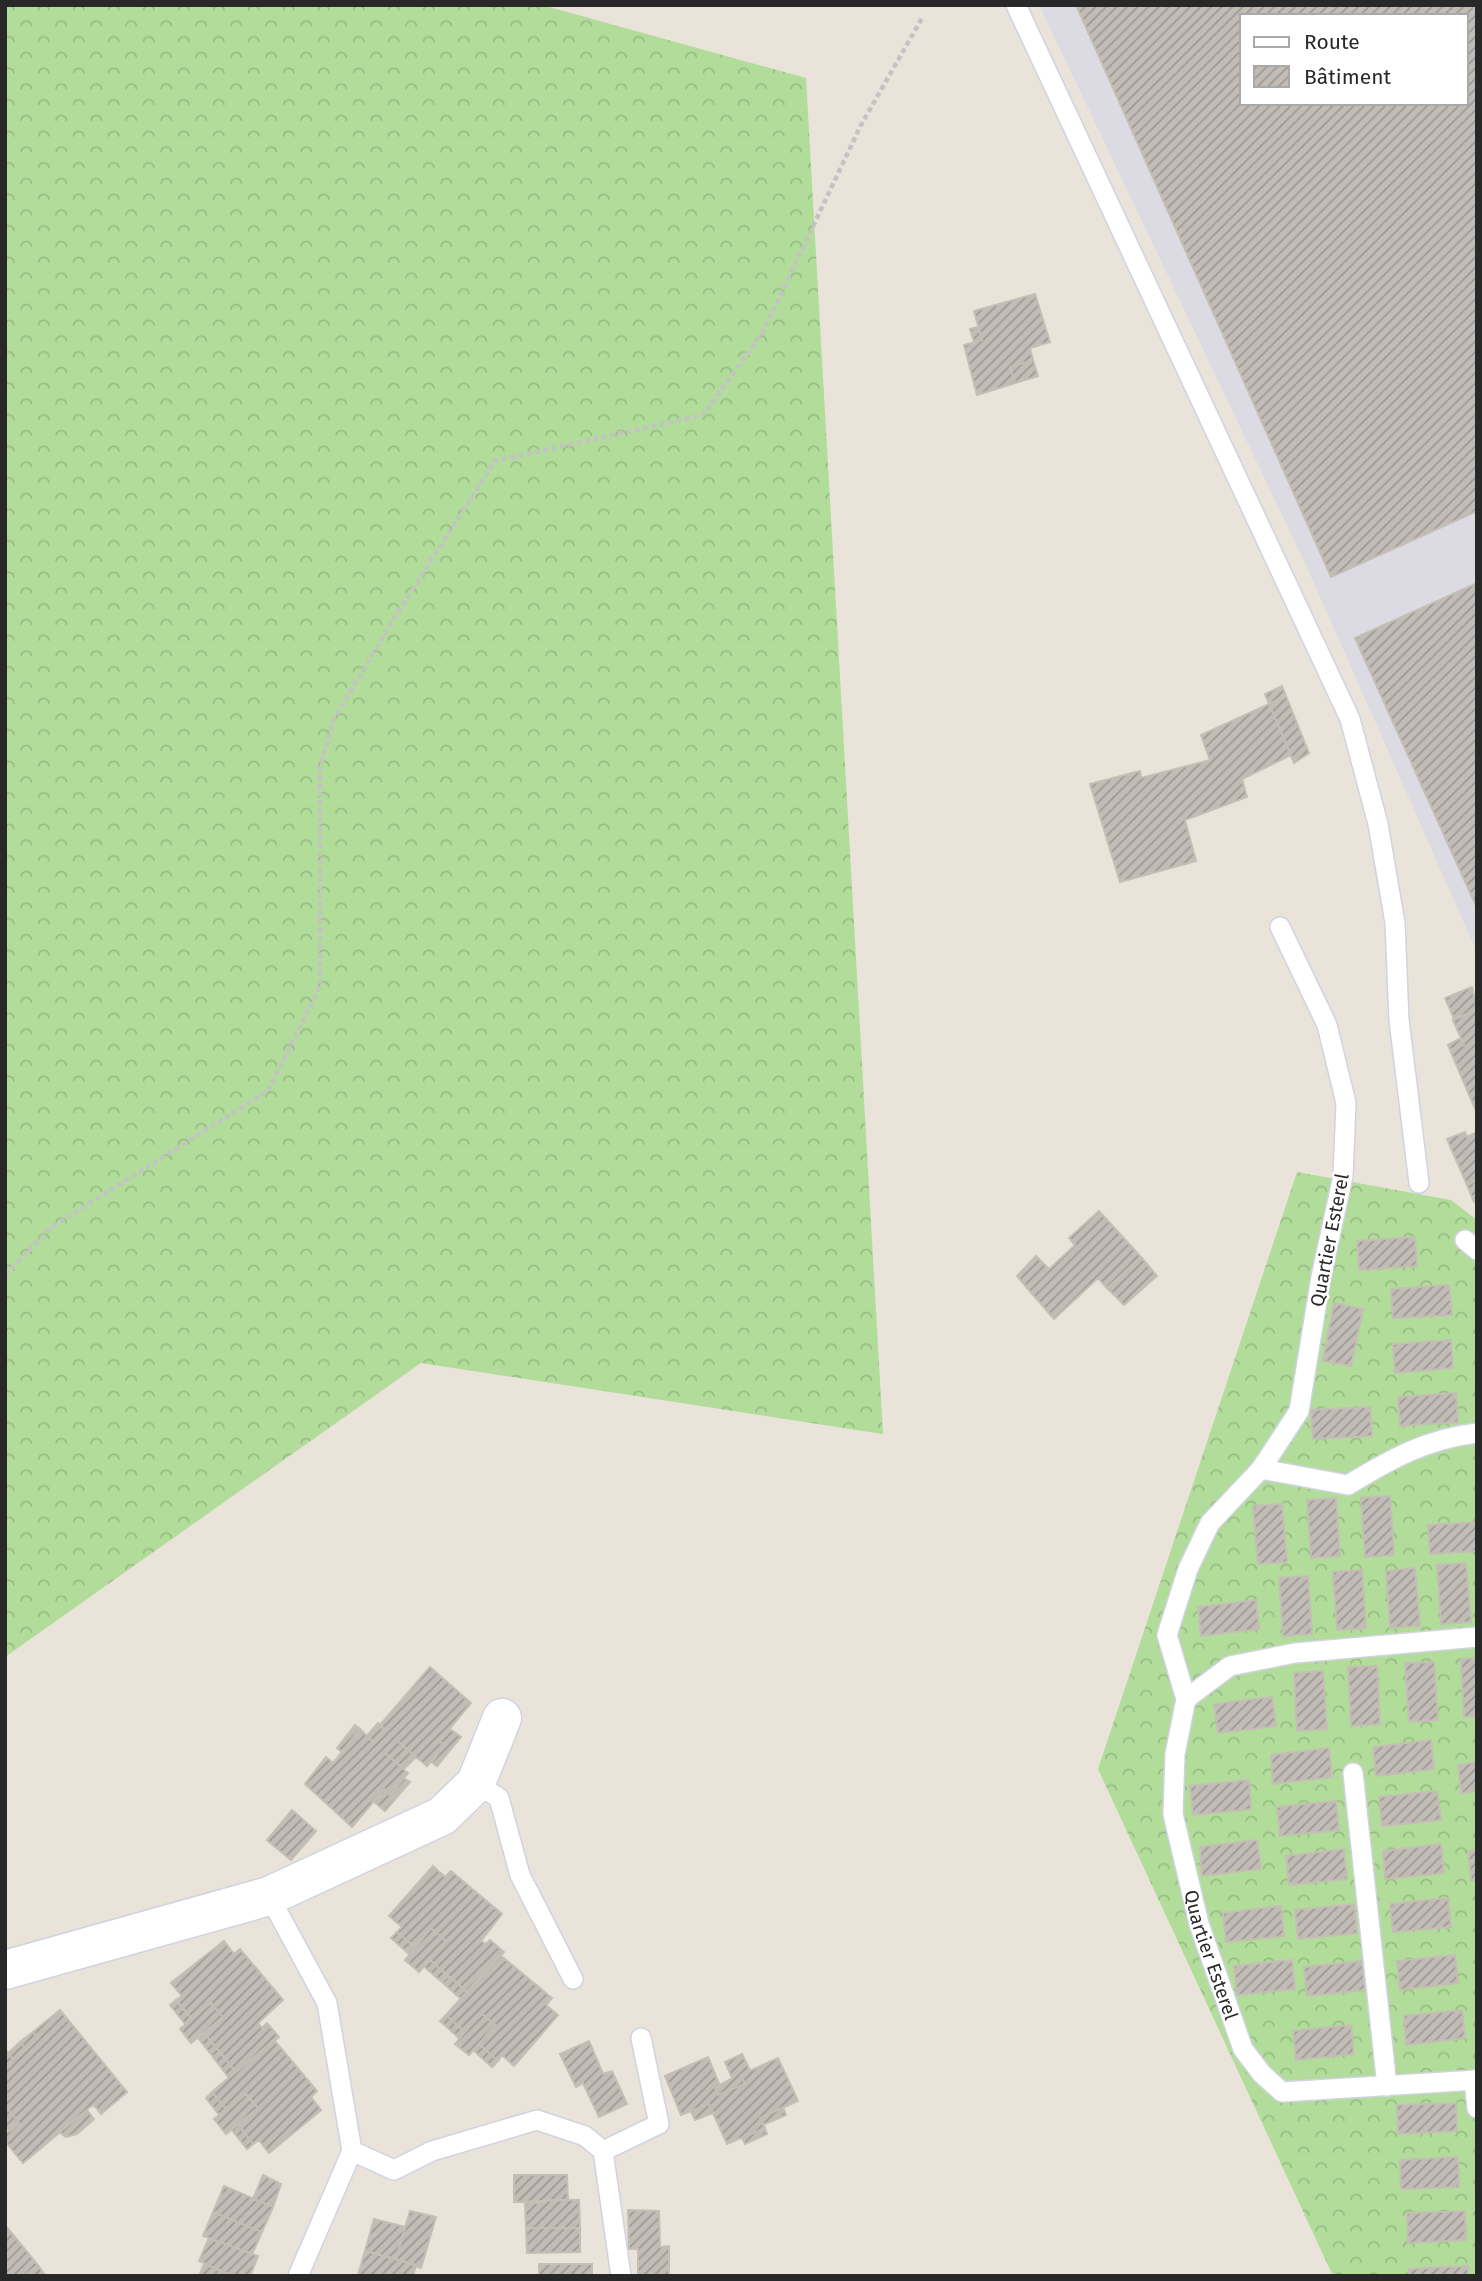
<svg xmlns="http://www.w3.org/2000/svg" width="1482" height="2281" font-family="'Fira Sans',sans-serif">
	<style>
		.industrial { fill: #dcdae2; fill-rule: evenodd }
		.forest { fill: url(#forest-crowns) }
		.building { fill: url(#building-hatch); stroke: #c4beb4; stroke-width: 2; fill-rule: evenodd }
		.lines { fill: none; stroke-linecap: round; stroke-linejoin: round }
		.service-casing { stroke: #d0d3e0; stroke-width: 22 }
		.minor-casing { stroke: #d0d3e0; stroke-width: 41 }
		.path { stroke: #c3c3c3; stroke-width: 4.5; stroke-dasharray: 5 3.5; stroke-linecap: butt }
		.service { stroke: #fff; stroke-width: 19 }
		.minor { stroke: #fff; stroke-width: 38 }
		.labels { text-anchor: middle; stroke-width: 5; stroke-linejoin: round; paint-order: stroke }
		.street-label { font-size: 19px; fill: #282828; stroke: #fff }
	</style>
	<defs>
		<pattern id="forest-crowns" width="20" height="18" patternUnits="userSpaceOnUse" patternTransform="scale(1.75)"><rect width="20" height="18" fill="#b1dc9a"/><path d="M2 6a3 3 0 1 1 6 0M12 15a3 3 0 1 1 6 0" fill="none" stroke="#98bd85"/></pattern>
		<pattern id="building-hatch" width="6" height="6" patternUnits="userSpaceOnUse" patternTransform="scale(1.75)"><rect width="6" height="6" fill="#c2bcb7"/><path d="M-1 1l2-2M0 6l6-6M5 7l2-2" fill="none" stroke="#9e9995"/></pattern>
	</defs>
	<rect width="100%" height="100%" fill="#e9e3da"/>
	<path class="industrial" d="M 1039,5 L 1477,5 L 1477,952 L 1306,565 ZM 1242,16 L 1466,16 L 1466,103 L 1242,103 Z"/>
	<path class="forest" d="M 5,5 L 542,5 L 806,78 L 883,1434 L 421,1363 L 5,1657 Z
		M 1297,1172 L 1451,1200 L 1477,1220 L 1477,2276 L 1333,2276 L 1098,1769 Z"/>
	<path class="building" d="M 1076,5 L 1473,5 L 1477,13 L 1477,511 L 1331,577 ZM 1242,16 L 1466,16 L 1466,103 L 1242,103 Z
		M 1035,294 L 1050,342 L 1030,348 L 1033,360 L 1010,367 L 1015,383 L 977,395 L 964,345 L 982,340 L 974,311 Z
		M 978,327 L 982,340 L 974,342 L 970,329 Z
		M 1033,360 L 1038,376 L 1015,383 L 1010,367 Z
		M 1477,583 L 1477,908 L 1355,638 Z
		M 1282,686 L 1286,696 L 1269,704 L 1265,694 Z
		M 1286,696 L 1309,753 L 1294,763 L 1269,704 Z
		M 1269,704 L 1291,755 L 1242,779 L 1247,797 L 1185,820 L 1196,861 L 1120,882 L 1090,784 L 1140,771 L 1141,778 L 1210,760 L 1201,735 Z
		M 1472,987 L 1477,1010 L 1454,1019 L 1445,998 Z
		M 1477,1010 L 1477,1110 L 1476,1111 L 1450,1050 L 1464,1045 L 1453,1020 Z
		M 1461,1038 L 1464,1045 L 1450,1050 L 1448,1045 Z
		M 1465,1132 L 1467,1137 L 1477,1132 L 1477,1180 L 1467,1185 L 1447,1139 Z
		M 1477,1180 L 1477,1201 L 1474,1202 L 1467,1185 Z
		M 1099,1211 L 1141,1257 L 1107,1288 L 1098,1278 L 1054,1319 L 1028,1289 L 1075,1245 L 1069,1238 Z
		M 1415,1237 L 1417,1266 L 1359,1270 L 1357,1241 Z
		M 1036,1256 L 1049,1269 L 1028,1289 L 1017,1276 Z
		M 1141,1257 L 1157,1276 L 1124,1305 L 1107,1288 Z
		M 1449,1285 L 1452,1315 L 1393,1318 L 1391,1289 Z
		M 1334,1303 L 1363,1309 L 1351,1366 L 1323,1361 Z
		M 1451,1340 L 1453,1368 L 1395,1373 L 1393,1344 Z
		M 1456,1393 L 1458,1422 L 1400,1426 L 1398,1397 Z
		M 1370,1407 L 1372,1436 L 1313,1439 L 1311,1410 Z
		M 1390,1496 L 1394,1555 L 1365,1557 L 1361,1498 Z
		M 1336,1498 L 1340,1556 L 1311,1558 L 1307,1500 Z
		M 1282,1504 L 1287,1562 L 1258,1564 L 1253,1506 Z
		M 1477,1522 L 1477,1551 L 1430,1554 L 1428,1525 Z
		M 1466,1563 L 1471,1622 L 1441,1624 L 1437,1565 Z
		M 1415,1568 L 1420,1626 L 1390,1628 L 1386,1571 Z
		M 1362,1570 L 1366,1628 L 1337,1630 L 1333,1572 Z
		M 1308,1576 L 1312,1634 L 1283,1636 L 1279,1578 Z
		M 1256,1600 L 1259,1629 L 1201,1636 L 1198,1607 Z
		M 1477,1658 L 1477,1716 L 1464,1717 L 1461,1659 Z
		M 1434,1662 L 1438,1720 L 1409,1722 L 1405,1663 Z
		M 1377,1666 L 1380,1724 L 1351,1726 L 1348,1667 Z
		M 430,1667 L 471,1703 L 439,1741 L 445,1745 L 427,1766 L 396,1740 L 385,1753 L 408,1773 L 390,1795 L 384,1789 L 352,1827 L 305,1784 L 326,1757 L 333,1763 L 360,1729 L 373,1742 L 384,1729 L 380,1725 Z
		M 1323,1671 L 1327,1729 L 1297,1731 L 1294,1673 Z
		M 1272,1697 L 1276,1726 L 1218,1733 L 1214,1704 Z
		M 378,1723 L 384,1729 L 373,1742 L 367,1736 Z
		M 355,1725 L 360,1729 L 342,1752 L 337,1748 Z
		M 450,1729 L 461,1737 L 437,1766 L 432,1762 L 445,1745 L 439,1741 Z
		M 396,1740 L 416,1757 L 404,1769 L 385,1753 Z
		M 1431,1740 L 1434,1769 L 1376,1776 L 1373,1747 Z
		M 1329,1748 L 1332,1777 L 1273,1784 L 1271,1755 Z
		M 1477,1762 L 1477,1791 L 1461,1793 L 1458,1765 Z
		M 404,1778 L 410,1782 L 385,1811 L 373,1801 L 384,1789 L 390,1795 Z
		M 1249,1780 L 1251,1809 L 1193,1815 L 1190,1786 Z
		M 1437,1791 L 1441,1820 L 1382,1826 L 1379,1797 Z
		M 1336,1801 L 1339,1830 L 1280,1836 L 1277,1807 Z
		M 292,1810 L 316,1831 L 291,1860 L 267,1840 Z
		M 1257,1840 L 1261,1869 L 1202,1876 L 1200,1847 Z
		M 1441,1844 L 1444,1873 L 1385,1879 L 1383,1851 Z
		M 1344,1849 L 1347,1879 L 1289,1885 L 1286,1856 Z
		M 1477,1850 L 1477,1880 L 1471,1881 L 1468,1851 Z
		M 433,1866 L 445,1877 L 451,1871 L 502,1914 L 481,1941 L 486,1944 L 490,1940 L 504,1952 L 467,1992 L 429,1959 L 446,1941 L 431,1928 L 415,1947 L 397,1932 L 402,1927 L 389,1916 Z
		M 1448,1898 L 1451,1927 L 1393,1932 L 1390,1904 Z
		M 1354,1904 L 1357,1933 L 1298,1939 L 1295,1910 Z
		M 1281,1906 L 1284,1936 L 1226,1942 L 1223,1913 Z
		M 431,1928 L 446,1941 L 419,1972 L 405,1960 Z
		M 397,1932 L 415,1947 L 409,1954 L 391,1938 Z
		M 224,1941 L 234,1954 L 240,1949 L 283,2000 L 258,2023 L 262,2028 L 267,2023 L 279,2037 L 236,2072 L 204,2033 L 223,2017 L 211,2003 L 192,2019 L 176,2000 L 182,1996 L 171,1983 Z
		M 500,1955 L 552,1998 L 546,2005 L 558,2015 L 514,2066 L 502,2055 L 498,2061 L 479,2044 L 495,2025 L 481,2013 L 465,2032 L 446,2015 Z
		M 1455,1955 L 1458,1983 L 1400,1990 L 1397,1961 Z
		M 429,1959 L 448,1976 L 442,1982 L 423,1966 Z
		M 1292,1960 L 1295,1989 L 1237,1995 L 1234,1966 Z
		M 1362,1961 L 1365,1990 L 1307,1996 L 1304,1967 Z
		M 448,1976 L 467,1992 L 461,1999 L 442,1982 Z
		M 176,2000 L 192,2019 L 185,2024 L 170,2005 Z
		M 211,2003 L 223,2017 L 191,2043 L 180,2029 Z
		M 60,2010 L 127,2092 L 101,2114 L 94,2105 L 90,2107 L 23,2163 L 5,2141 L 5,2134 L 19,2123 L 5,2105 L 5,2049 L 13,2059 L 39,2038 L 33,2032 Z
		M 1462,2010 L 1465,2038 L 1406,2045 L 1404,2016 Z
		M 481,2013 L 495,2025 L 469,2055 L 455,2044 Z
		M 446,2015 L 465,2032 L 459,2038 L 440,2021 Z
		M 1351,2025 L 1354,2054 L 1296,2060 L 1293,2031 Z
		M 33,2032 L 39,2038 L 26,2049 L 20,2042 Z
		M 204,2033 L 220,2052 L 213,2057 L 198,2038 Z
		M 274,2040 L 317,2091 L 311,2097 L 321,2110 L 269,2153 L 259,2140 L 253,2144 L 238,2124 L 258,2108 L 246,2094 L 227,2110 L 212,2092 Z
		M 589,2041 L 603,2074 L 612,2071 L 627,2104 L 599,2117 L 583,2083 L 576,2087 L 560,2054 Z
		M 20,2042 L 26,2049 L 13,2059 L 8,2053 Z
		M 479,2044 L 498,2061 L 492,2067 L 473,2050 Z
		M 220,2052 L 236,2072 L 229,2078 L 213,2057 Z
		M 742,2054 L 750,2070 L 741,2075 L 745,2084 L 718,2095 L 715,2088 L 732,2078 L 725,2062 Z
		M 708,2057 L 720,2086 L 715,2088 L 718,2095 L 745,2084 L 741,2075 L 778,2058 L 798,2101 L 760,2118 L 765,2128 L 727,2144 L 709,2104 L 681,2115 L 665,2076 Z
		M 212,2092 L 227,2110 L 220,2116 L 206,2098 Z
		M 246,2094 L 258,2108 L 226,2134 L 214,2119 Z
		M 1456,2103 L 1457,2131 L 1398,2134 L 1397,2105 Z
		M 709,2104 L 713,2113 L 695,2120 L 691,2111 Z
		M 5,2105 L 19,2123 L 10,2131 L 5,2125 Z
		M 783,2107 L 786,2115 L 763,2125 L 760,2118 Z
		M 87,2110 L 94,2119 L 77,2134 L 66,2137 L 59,2132 Z
		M 238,2124 L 253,2144 L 247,2149 L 231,2129 Z
		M 765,2128 L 767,2134 L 745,2144 L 742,2138 Z
		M 1458,2157 L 1459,2187 L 1401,2189 L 1400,2160 Z
		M 263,2175 L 281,2184 L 273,2207 L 253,2199 Z
		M 514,2175 L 567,2175 L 568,2200 L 514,2202 Z
		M 224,2186 L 273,2207 L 262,2232 L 213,2212 Z
		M 546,2200 L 579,2200 L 580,2228 L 526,2228 L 525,2203 L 546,2203 Z
		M 628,2210 L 659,2211 L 660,2247 L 669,2246 L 669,2276 L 638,2276 L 638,2249 L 629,2249 Z
		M 410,2211 L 436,2217 L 421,2268 L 396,2259 Z
		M 1465,2211 L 1466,2240 L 1408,2243 L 1407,2213 Z
		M 213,2212 L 262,2232 L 252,2254 L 203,2236 Z
		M 374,2219 L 405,2227 L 396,2259 L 365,2251 Z
		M 5,2225 L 38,2265 L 24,2276 L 5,2276 Z
		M 526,2228 L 580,2228 L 580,2252 L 527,2253 Z
		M 209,2238 L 258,2256 L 250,2276 L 233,2276 L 199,2261 Z
		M 365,2251 L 416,2265 L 413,2276 L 358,2275 Z
		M 204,2264 L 228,2274 L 233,2276 L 199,2276 Z
		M 539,2264 L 592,2264 L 592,2276 L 539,2276 Z
		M 38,2265 L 45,2275 L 24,2276 Z
		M 1468,2266 L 1468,2276 L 1409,2276 L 1409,2269 Z"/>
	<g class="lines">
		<defs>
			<g id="service">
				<path d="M 1016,5 L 1350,719 L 1378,824 L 1395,923 L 1399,1020 L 1419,1183"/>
				<path id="s1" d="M 1280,927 L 1327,1025 L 1346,1103 L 1343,1176 L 1321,1277 L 1299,1411 L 1261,1469 L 1210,1523 L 1188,1569 L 1167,1635 L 1186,1699 L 1175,1754 L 1173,1814 L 1199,1924 L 1243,2049 L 1262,2074 L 1282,2092 L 1477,2080"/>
				<path d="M 1465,1240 L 1477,1250"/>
				<path d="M 1261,1469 L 1348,1485 C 1391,1459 1426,1439 1477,1433"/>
				<path d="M 1186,1699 L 1230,1666 L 1295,1653 L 1477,1637"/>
				<path d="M 1353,1773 L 1387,2086"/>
				<path d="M 476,1783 L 499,1798 L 520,1875 L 573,1979"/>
				<path d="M 269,1896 L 327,2003 L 352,2151 L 298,2276"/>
				<path d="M 1474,2080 L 1477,2108"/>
				<path d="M 352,2151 L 394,2170 L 432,2151 L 537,2120 L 585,2136 L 603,2151"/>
				<path d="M 621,2276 L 603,2151 L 659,2124 L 641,2038"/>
			</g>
			<path id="minor" d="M 5,1970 L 269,1896 L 442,1816 L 476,1783 L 502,1718"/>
		</defs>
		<use href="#service" class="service-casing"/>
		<use href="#minor" class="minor-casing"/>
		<path class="path" d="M 5,1275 L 53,1226 L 268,1091 L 320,986 L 320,767 L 334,719 L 393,620 L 495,461 L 703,415 L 763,332 L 861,125 L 922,18"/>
		<use href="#service" class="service"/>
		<use href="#minor" class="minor"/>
	</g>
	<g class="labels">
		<g class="street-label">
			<text transform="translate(1329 1240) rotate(-79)" y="7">Quartier Esterel</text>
			<text dy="7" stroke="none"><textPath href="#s1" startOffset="1094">Quartier Esterel</textPath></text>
		</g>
	</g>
	<rect width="1482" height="2281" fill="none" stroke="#282828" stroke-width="14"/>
	<rect x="1240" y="14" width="228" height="91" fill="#ffffff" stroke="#a9a9a9" stroke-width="2"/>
	<rect x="1254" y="37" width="35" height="10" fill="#ffffff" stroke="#a9a9a9" stroke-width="2"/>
	<text x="1304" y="49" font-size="21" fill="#282828">Route</text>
	<rect x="1254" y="66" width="35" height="21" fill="url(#building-hatch)" stroke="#a9a9a9" stroke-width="2"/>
	<text x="1304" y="84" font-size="21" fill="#282828">Bâtiment</text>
</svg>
